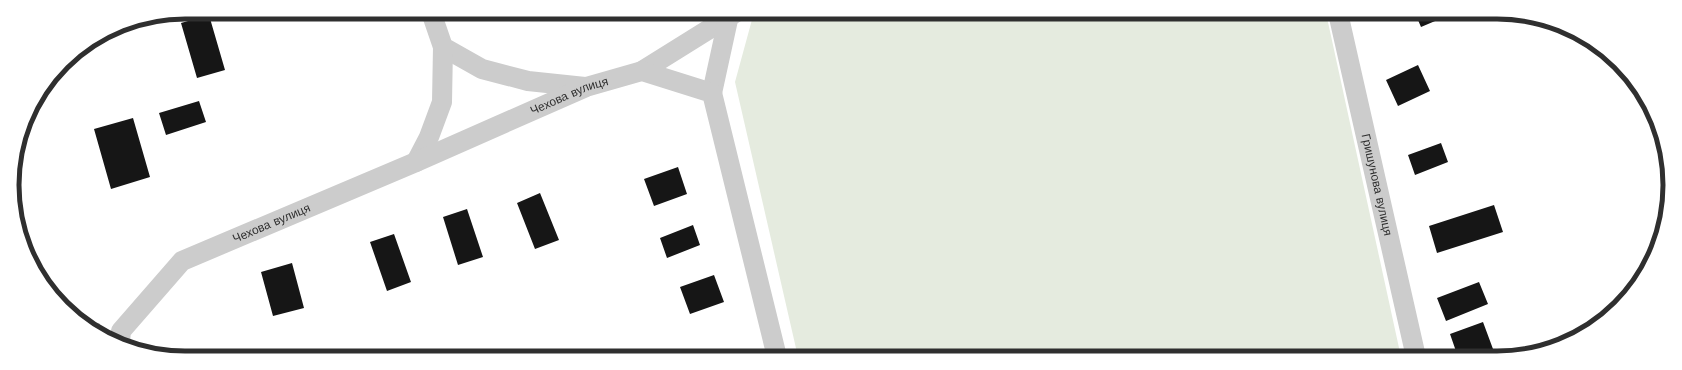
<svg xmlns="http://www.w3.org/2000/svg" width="1682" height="370" font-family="'Work Sans',sans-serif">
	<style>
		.green { fill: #e5ebdf }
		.building { fill: #161616 }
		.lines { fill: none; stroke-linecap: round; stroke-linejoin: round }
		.path { stroke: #ccc; stroke-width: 2.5; stroke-dasharray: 2 2; stroke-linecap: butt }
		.street { stroke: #ccc; stroke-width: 20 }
		.labels { text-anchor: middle; stroke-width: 4; stroke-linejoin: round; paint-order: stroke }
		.street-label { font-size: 12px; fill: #2f2f2f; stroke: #fff }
		.rim { fill: none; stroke: #2f2f2f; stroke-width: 5 }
	</style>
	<rect width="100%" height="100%" fill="#fff"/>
	<path class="green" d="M 762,13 L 1326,13 L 1401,357 L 798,357 L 735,82 L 753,16 Z"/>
	<path class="building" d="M 1415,13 L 1454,13 L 1421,27 Z
		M 209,15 L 225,70 L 197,78 L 181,23 Z
		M 1418,65 L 1430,91 L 1398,106 L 1386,80 Z
		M 199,101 L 206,122 L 166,135 L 159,113 Z
		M 133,118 L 150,177 L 111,189 L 94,129 Z
		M 1441,143 L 1448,162 L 1415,175 L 1408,155 Z
		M 678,167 L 687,194 L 654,206 L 644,179 Z
		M 540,193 L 559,240 L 535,249 L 517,203 Z
		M 1494,205 L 1503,232 L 1437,253 L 1429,226 Z
		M 467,209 L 483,257 L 458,265 L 443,217 Z
		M 693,225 L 700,245 L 667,258 L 660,238 Z
		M 394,234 L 411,282 L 387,291 L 370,242 Z
		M 292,263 L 304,308 L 273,316 L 261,272 Z
		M 714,275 L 724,302 L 690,314 L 680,287 Z
		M 1479,282 L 1488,304 L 1446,321 L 1437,298 Z
		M 1483,322 L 1493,349 L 1472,357 L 1458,357 L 1450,334 Z
		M 714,352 L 715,357 L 702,357 L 702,356 Z"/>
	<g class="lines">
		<path class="path" d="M 82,321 L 101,325"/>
		<g class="street">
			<path d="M 431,12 L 443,47 L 482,69 L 528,81 L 585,87"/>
			<path id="s1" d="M 1338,13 L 1416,357"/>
			<path d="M 642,71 L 735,13"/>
			<path d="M 712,93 L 729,15"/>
			<path d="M 416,162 L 429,137 L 442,102 L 443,47"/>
			<path id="s2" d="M 120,342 L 121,331 L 182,261 L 416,162 L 586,87 L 642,71 L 712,93 L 777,357"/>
		</g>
	</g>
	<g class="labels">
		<g class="street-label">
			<text dy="4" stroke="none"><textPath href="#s2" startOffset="525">Чехова вулиця</textPath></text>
			<text dy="4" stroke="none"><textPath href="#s1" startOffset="176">Гришунова вулиця</textPath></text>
			<text dy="4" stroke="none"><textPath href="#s2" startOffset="201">Чехова вулиця</textPath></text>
		</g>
	</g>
	<path d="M0 0H1682V370H0ZM185 19H1497A166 166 0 0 1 1663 185V185A166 166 0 0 1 1497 351H185A166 166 0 0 1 19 185V185A166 166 0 0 1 185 19Z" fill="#fff" fill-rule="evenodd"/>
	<path class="rim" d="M185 19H1497A166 166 0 0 1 1663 185V185A166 166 0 0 1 1497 351H185A166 166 0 0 1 19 185V185A166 166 0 0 1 185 19Z"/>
</svg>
